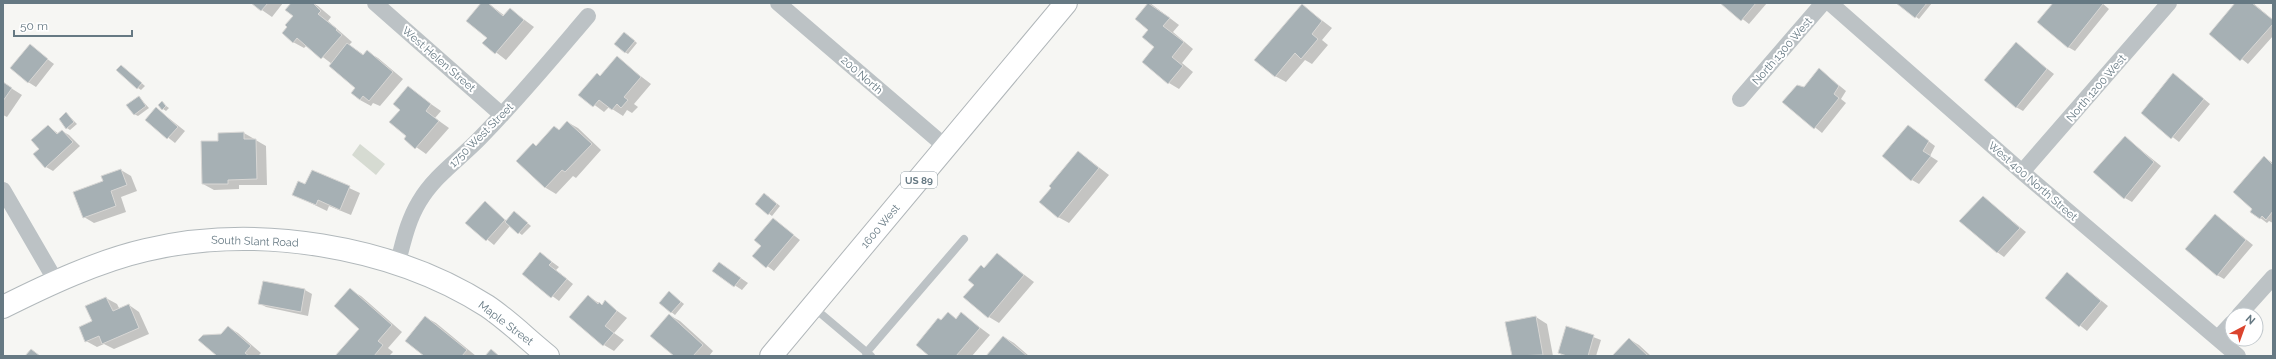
<svg xmlns="http://www.w3.org/2000/svg" width="2276" height="359" font-family="Raleway,sans-serif">
	<style>
		.green { fill: #d6dbd2 }
		.shadow { fill: #0003 }
		.building { fill: #a6b0b4; stroke: #d8d7d5 }
		.lines { fill: none; stroke-linecap: round; stroke-linejoin: round }
		.secondary-casing { stroke: #b1b8bb; stroke-width: 24 }
		.primary-casing { stroke: #b0b6b9; stroke-width: 24 }
		.lane { stroke: #bcc2c5; stroke-width: 8 }
		.street { stroke: #bcc2c5; stroke-width: 16 }
		.secondary { stroke: #fff; stroke-width: 22 }
		.primary { stroke: #fff; stroke-width: 22 }
		.labels { text-anchor: middle; stroke-width: 4; stroke-linejoin: round; paint-order: stroke }
		.shield { fill: #fff; stroke: #94a1a8; stroke-width: 1 }
		.shield-label { font-size: 10px; font-weight: bold; fill: #667983 }
		.street-label { font-size: 11px; fill: #667983; stroke: #fff }
	</style>
	<rect width="100%" height="100%" fill="#f6f6f3"/>
	<path class="green" d="M 360,144 L 385,164 L 376,175 L 352,155 Z"/>
	<path class="shadow" d="M 252,3 L 283,3 L 272,17 Z
		M 292,3 L 313,3 L 318,6 L 331,17 L 328,21 L 352,42 L 349,45 L 364,55 L 367,52 L 378,58 L 403,79 L 380,106 L 373,103 L 371,106 L 360,100 L 352,93 L 357,87 L 332,64 L 307,45 L 304,48 L 293,42 Z
		M 483,3 L 488,3 L 505,16 L 510,9 L 534,27 L 506,60 L 484,43 L 488,38 Z
		M 1150,3 L 1179,25 L 1173,32 L 1193,49 L 1182,63 L 1193,72 L 1179,89 L 1169,83 L 1150,30 L 1137,19 Z
		M 1722,3 L 1767,3 L 1749,24 Z
		M 1897,3 L 1932,3 L 1919,19 Z
		M 2054,3 L 2102,3 L 2109,9 L 2075,51 L 2068,47 Z
		M 2237,3 L 2253,3 L 2273,20 L 2273,36 L 2248,64 L 2211,34 Z
		M 1302,5 L 1332,28 L 1322,40 L 1328,45 L 1312,64 L 1305,60 L 1286,82 L 1275,76 Z
		M 628,35 L 637,43 L 628,54 L 625,52 Z
		M 2016,44 L 2054,74 L 2023,111 L 2016,107 Z
		M 30,46 L 54,64 L 36,87 L 28,82 Z
		M 617,58 L 651,84 L 634,104 L 638,107 L 632,113 L 627,110 L 623,116 L 609,107 L 604,112 L 580,94 L 597,74 L 601,77 Z
		M 124,68 L 145,86 L 141,90 L 138,88 Z
		M 1819,69 L 1846,91 L 1841,99 L 1846,103 L 1822,133 L 1784,102 L 1804,88 Z
		M 2174,74 L 2210,104 L 2179,142 L 2142,113 Z
		M 3,83 L 22,95 L 7,117 L 3,115 Z
		M 408,88 L 441,111 L 435,118 L 449,128 L 426,154 L 405,139 L 408,136 L 401,110 Z
		M 139,97 L 149,108 L 138,116 L 134,114 Z
		M 162,103 L 169,108 L 166,111 L 163,109 Z
		M 156,108 L 185,131 L 175,143 L 146,120 Z
		M 67,114 L 77,124 L 70,130 L 67,128 Z
		M 567,122 L 578,128 L 601,150 L 576,178 L 573,176 L 556,194 L 546,188 L 518,161 L 536,146 L 554,127 L 560,130 Z
		M 48,126 L 59,134 L 62,131 L 69,135 L 80,146 L 53,171 L 46,167 L 40,149 Z
		M 1908,126 L 1935,146 L 1930,156 L 1938,161 L 1919,184 L 1912,180 Z
		M 244,133 L 266,146 L 267,185 L 239,185 L 239,189 L 214,190 L 203,184 L 219,142 Z
		M 2125,137 L 2161,166 L 2132,202 L 2125,198 Z
		M 1079,152 L 1109,175 L 1069,223 L 1058,217 L 1052,188 Z
		M 2264,157 L 2273,163 L 2273,223 L 2269,221 L 2267,223 L 2252,212 Z
		M 121,170 L 131,176 L 137,191 L 121,197 L 126,212 L 94,223 L 84,217 L 104,181 Z
		M 312,171 L 360,193 L 351,215 L 329,206 L 327,211 L 294,195 L 306,186 Z
		M 768,196 L 780,206 L 772,216 L 756,204 Z
		M 1983,197 L 2026,232 L 2004,257 L 1997,252 Z
		M 485,203 L 507,221 L 518,215 L 531,226 L 522,235 L 510,226 L 494,245 L 467,223 Z
		M 2216,215 L 2253,245 L 2224,279 L 2217,275 Z
		M 773,219 L 800,240 L 774,271 L 754,256 L 762,246 Z
		M 540,253 L 559,267 L 556,270 L 573,284 L 559,301 L 523,274 Z
		M 997,254 L 1034,282 L 999,323 L 989,317 L 975,285 L 985,269 Z
		M 719,263 L 748,283 L 742,290 L 713,271 Z
		M 2067,273 L 2108,306 L 2087,331 L 2046,298 Z
		M 263,282 L 305,290 L 312,294 L 308,316 L 266,307 L 259,303 Z
		M 350,290 L 361,296 L 402,332 L 388,348 L 393,352 L 389,356 L 338,356 L 360,328 Z
		M 673,295 L 684,304 L 675,315 L 660,303 Z
		M 588,296 L 602,305 L 605,302 L 627,318 L 614,333 L 624,340 L 614,351 L 604,345 L 570,316 Z
		M 106,298 L 117,304 L 120,310 L 129,305 L 139,312 L 149,334 L 114,349 L 104,344 L 97,347 L 86,341 L 93,322 L 86,307 Z
		M 948,313 L 957,319 L 962,314 L 990,335 L 972,356 L 930,356 L 941,321 Z
		M 669,315 L 680,321 L 713,351 L 709,356 L 675,356 Z
		M 425,317 L 436,323 L 476,356 L 425,356 Z
		M 1536,317 L 1547,324 L 1553,356 L 1513,356 L 1506,323 Z
		M 228,327 L 238,333 L 261,353 L 258,356 L 218,356 L 221,335 Z
		M 1567,327 L 1601,340 L 1596,356 L 1565,356 L 1559,353 Z
		M 1004,337 L 1014,343 L 1029,356 L 988,356 Z
		M 1629,339 L 1639,345 L 1651,356 L 1613,356 Z"/>
	<path class="building" d="M 251,3 L 268,3 L 261,11 Z
		M 291,3 L 313,3 L 321,11 L 318,14 L 337,29 L 336,30 L 342,35 L 321,59 L 297,38 L 293,43 L 282,33 L 287,27 L 285,25 L 293,16 L 285,10 Z
		M 481,3 L 488,3 L 503,16 L 510,8 L 524,20 L 495,54 L 482,43 L 487,38 L 466,21 Z
		M 1148,3 L 1170,18 L 1163,26 L 1184,42 L 1172,57 L 1183,66 L 1168,84 L 1142,62 L 1154,47 L 1142,37 L 1148,30 L 1135,19 Z
		M 1720,3 L 1756,3 L 1741,21 Z
		M 1896,3 L 1927,3 L 1915,18 Z
		M 2053,3 L 2101,3 L 2103,4 L 2068,48 L 2037,22 Z
		M 2235,3 L 2252,3 L 2273,20 L 2273,24 L 2240,61 L 2209,34 Z
		M 1302,4 L 1322,21 L 1312,34 L 1318,39 L 1301,59 L 1295,53 L 1275,77 L 1254,60 Z
		M 624,32 L 635,41 L 625,53 L 614,44 Z
		M 2016,42 L 2047,69 L 2016,108 L 1984,80 Z
		M 347,43 L 363,55 L 367,50 L 393,72 L 369,101 L 363,96 L 360,100 L 351,93 L 355,88 L 329,66 Z
		M 30,44 L 48,59 L 28,83 L 10,68 Z
		M 617,56 L 641,77 L 624,97 L 628,100 L 621,108 L 617,104 L 612,110 L 599,100 L 593,107 L 578,95 L 597,73 L 600,76 Z
		M 121,65 L 142,83 L 137,89 L 116,70 Z
		M 1819,68 L 1839,86 L 1834,94 L 1839,98 L 1814,129 L 1782,102 L 1797,85 L 1804,87 Z
		M 2173,73 L 2204,99 L 2171,139 L 2141,113 Z
		M 3,82 L 12,88 L 3,101 Z
		M 408,86 L 431,104 L 426,111 L 439,121 L 415,149 L 404,139 L 406,136 L 389,122 L 400,110 L 393,104 Z
		M 139,96 L 146,106 L 134,115 L 126,105 Z
		M 162,101 L 166,106 L 162,110 L 158,105 Z
		M 156,107 L 178,127 L 167,139 L 145,120 Z
		M 66,112 L 74,122 L 66,129 L 59,119 Z
		M 567,121 L 592,144 L 565,172 L 562,170 L 545,188 L 516,161 L 533,143 L 536,146 L 554,126 L 559,130 Z
		M 48,125 L 57,134 L 62,130 L 73,142 L 45,168 L 33,154 L 39,149 L 31,140 Z
		M 1908,125 L 1929,141 L 1923,151 L 1931,156 L 1911,181 L 1882,156 Z
		M 244,132 L 244,139 L 256,139 L 257,179 L 228,180 L 228,184 L 202,184 L 201,141 L 218,141 L 218,133 Z
		M 2125,136 L 2154,162 L 2124,199 L 2093,172 Z
		M 1078,151 L 1099,168 L 1058,218 L 1039,202 L 1051,188 L 1049,186 Z
		M 2264,156 L 2273,165 L 2273,211 L 2266,220 L 2262,216 L 2260,219 L 2250,212 L 2252,209 L 2233,192 Z
		M 121,169 L 127,185 L 111,191 L 116,206 L 83,218 L 73,192 L 103,181 L 101,176 Z
		M 312,170 L 350,186 L 340,210 L 318,200 L 316,205 L 292,195 L 298,181 L 305,184 Z
		M 764,193 L 777,204 L 768,215 L 755,204 Z
		M 1983,196 L 2020,228 L 1997,253 L 1959,221 Z
		M 485,201 L 505,220 L 486,241 L 465,223 Z
		M 514,211 L 528,223 L 518,234 L 505,222 Z
		M 2215,214 L 2246,240 L 2217,276 L 2185,249 Z
		M 773,218 L 794,235 L 766,268 L 752,256 L 761,246 L 754,240 Z
		M 540,252 L 552,262 L 549,265 L 567,279 L 551,298 L 522,274 Z
		M 997,253 L 1024,275 L 988,318 L 963,297 L 974,285 L 968,280 L 981,265 L 984,268 Z
		M 719,262 L 741,278 L 734,287 L 712,271 Z
		M 2067,272 L 2101,301 L 2079,327 L 2045,298 Z
		M 263,281 L 305,289 L 301,312 L 258,304 Z
		M 350,288 L 392,325 L 378,341 L 383,345 L 374,356 L 335,356 L 359,329 L 334,306 Z
		M 669,291 L 681,302 L 671,313 L 659,303 Z
		M 588,295 L 598,304 L 599,302 L 602,305 L 605,300 L 617,311 L 605,326 L 614,333 L 603,346 L 569,317 Z
		M 106,297 L 113,311 L 129,304 L 139,328 L 102,344 L 99,336 L 85,342 L 79,327 L 92,321 L 85,306 Z
		M 948,312 L 956,319 L 961,312 L 980,328 L 956,356 L 929,356 L 916,345 L 938,318 L 941,320 Z
		M 669,314 L 703,345 L 693,356 L 674,356 L 650,336 Z
		M 425,316 L 467,350 L 462,356 L 424,356 L 405,341 Z
		M 1536,316 L 1543,355 L 1512,356 L 1505,322 Z
		M 228,326 L 251,346 L 245,353 L 249,356 L 217,356 L 198,340 L 203,335 L 221,334 Z
		M 1566,326 L 1594,335 L 1588,356 L 1567,356 L 1558,353 Z
		M 1003,336 L 1027,356 L 986,356 Z
		M 1629,338 L 1648,356 L 1612,356 Z
		M 31,349 L 40,356 L 25,356 Z
		M 491,349 L 499,356 L 485,356 Z"/>
	<g class="lines">
		<defs>
			<path id="secondary" d="M 3,307 C 47,285 98,261 146,250 C 256,224 391,245 487,306 C 508,320 528,340 548,356"/>
			<path id="primary" d="M 771,356 L 1066,3"/>
		</defs>
		<use href="#secondary" class="secondary-casing"/>
		<use href="#primary" class="primary-casing"/>
		<path class="lane" d="M 813,307 L 871,356
			M 866,353 L 964,239"/>
		<path class="street" d="M 375,3 L 502,115
			M 778,3 L 946,147
			M 1830,3 L 2022,172 L 2238,356
			M 1740,99 L 1823,3
			M 2022,172 L 2169,3
			M 3,190 L 57,283
			M 397,265 C 403,244 407,222 419,202 C 435,175 460,159 481,137 C 519,98 553,57 588,16
			M 2239,315 L 2273,277
			M 2218,338 L 2232,323"/>
		<use href="#secondary" class="secondary"/>
		<use href="#primary" class="primary"/>
	</g>
	<g class="labels">
		<rect class="shield" x="901" y="172" width="36" height="16" rx="3"/>
		<g class="shield-label">
			<text x="919" y="184">US 89</text>
		</g>
		<g class="street-label">
			<text transform="translate(1782 51) rotate(-49)" y="4">North 1300 West</text>
			<text transform="translate(439 59) rotate(41)" y="4">West Helen Street</text>
			<text transform="translate(862 75) rotate(41)" y="4">200 North</text>
			<text transform="translate(2096 88) rotate(-49)" y="4">North 1200 West</text>
			<text transform="translate(481 135) rotate(-45)" y="4">1750 West Street</text>
			<text transform="translate(2033 181) rotate(41)" y="4">West 400 North Street</text>
			<text transform="translate(880 226) rotate(-50)" y="4">1600 West</text>
			<text transform="translate(255 241) rotate(2)" y="4">South Slant Road</text>
			<text transform="translate(506 323) rotate(37)" y="4">Maple Street</text>
		</g>
	</g>
	<rect width="2276" height="359" fill="none" stroke="#667983" stroke-width="8"/>
	<g transform="translate(2244 327) rotate(41)"><circle r="19" fill="#ffffff" stroke="#c2c9cd"/>
	<path d="M0-3L7 15L0 10L-7 15Z" fill="#db442e"/>
	<text y="-6" font-size="11" font-weight="bold" text-anchor="middle" fill="#667983">N</text>
	</g>
	<path d="M14 30v6h118v-6" fill="none" stroke="#667983" stroke-width="2"/>
	<text x="20" y="30" font-size="12" fill="#667983" stroke="#ffffff" stroke-width="3" paint-order="stroke">50 m</text>
</svg>
